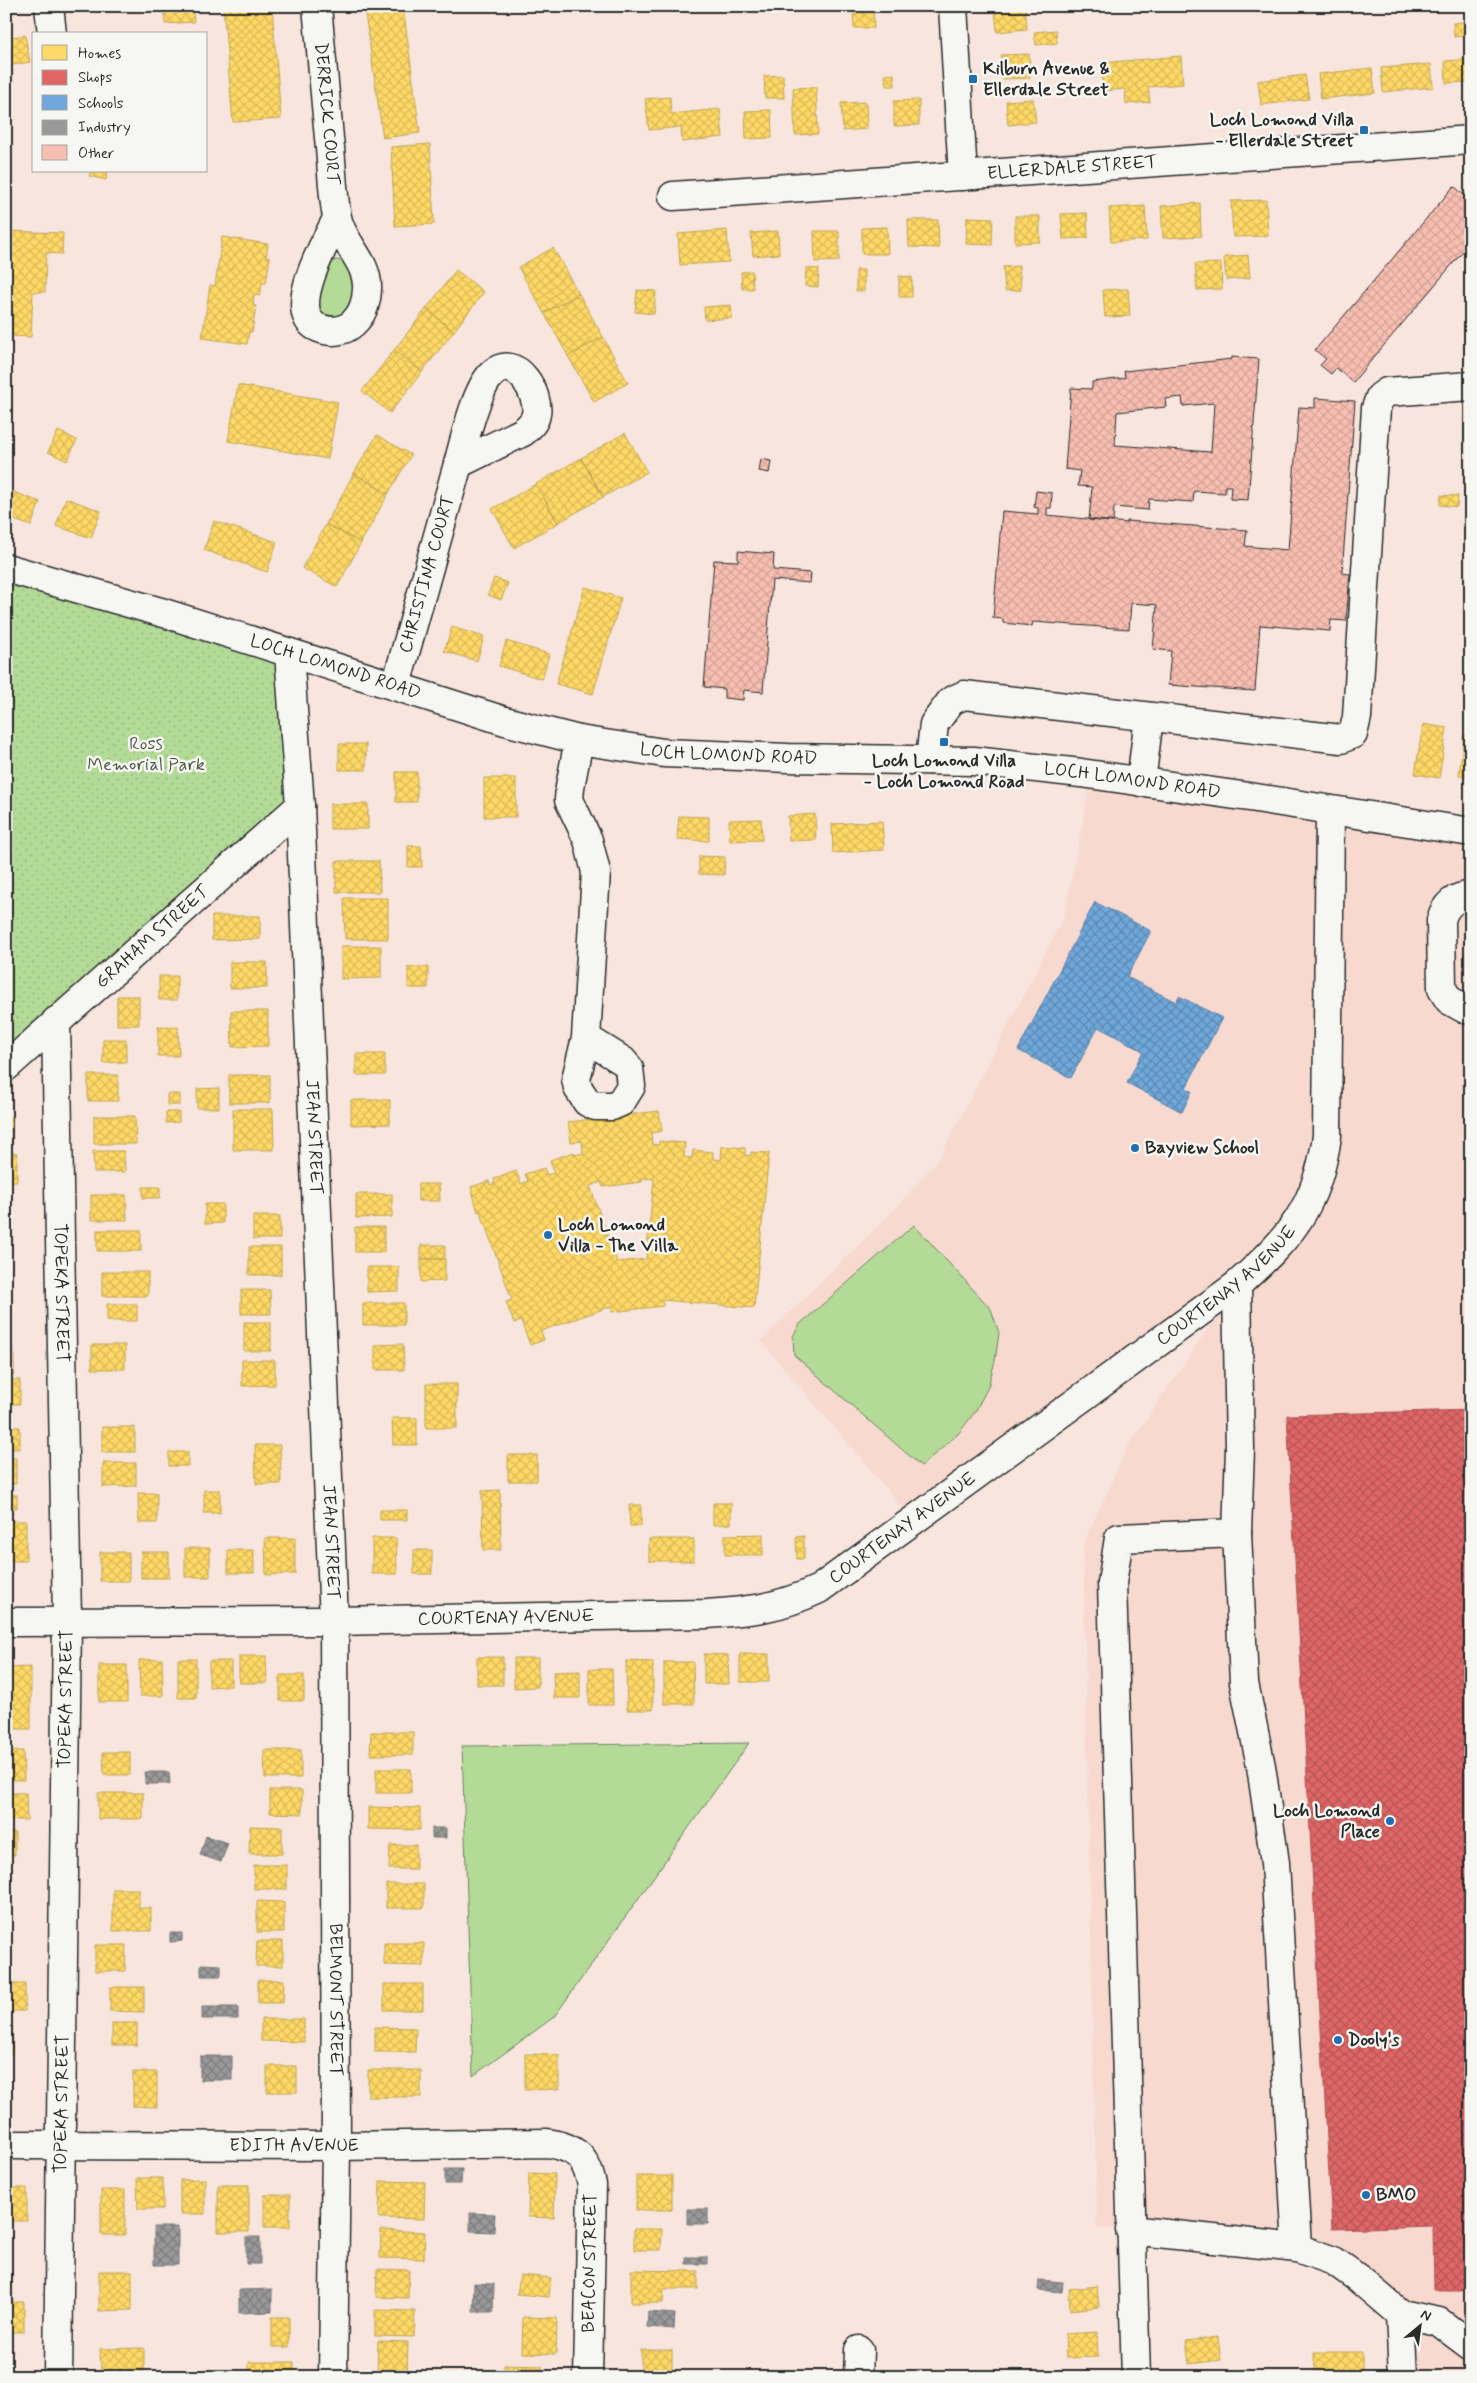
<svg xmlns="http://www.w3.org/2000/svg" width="1477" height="2383" font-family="Mynerve,sans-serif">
  <defs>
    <pattern id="park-dots" width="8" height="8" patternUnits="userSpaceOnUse" patternTransform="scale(1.25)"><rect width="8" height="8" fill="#b3db97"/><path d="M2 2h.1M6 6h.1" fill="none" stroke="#9abc82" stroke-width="1.8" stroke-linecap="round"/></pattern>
    <pattern id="homes-cross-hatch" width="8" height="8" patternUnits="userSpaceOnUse" patternTransform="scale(1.25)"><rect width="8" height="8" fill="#ffd966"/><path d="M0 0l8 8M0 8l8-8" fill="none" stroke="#dbba59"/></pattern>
    <pattern id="shops-cross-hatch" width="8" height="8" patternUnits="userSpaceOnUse" patternTransform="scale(1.25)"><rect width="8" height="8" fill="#e06666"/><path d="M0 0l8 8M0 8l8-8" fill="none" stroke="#b65454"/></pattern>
    <pattern id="schools-cross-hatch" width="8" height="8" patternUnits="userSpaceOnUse" patternTransform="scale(1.25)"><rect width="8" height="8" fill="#6fa8dc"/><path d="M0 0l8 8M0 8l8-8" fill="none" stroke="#5b89b3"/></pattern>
    <pattern id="industry-cross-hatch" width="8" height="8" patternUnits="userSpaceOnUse" patternTransform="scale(1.25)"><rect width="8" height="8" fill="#999"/><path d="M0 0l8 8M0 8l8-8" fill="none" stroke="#7d7d7d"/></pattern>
    <pattern id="building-cross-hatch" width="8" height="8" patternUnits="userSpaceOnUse" patternTransform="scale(1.25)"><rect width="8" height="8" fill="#f8beb1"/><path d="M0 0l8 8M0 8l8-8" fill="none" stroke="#d5a398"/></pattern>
  </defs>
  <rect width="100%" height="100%" fill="#f7e5de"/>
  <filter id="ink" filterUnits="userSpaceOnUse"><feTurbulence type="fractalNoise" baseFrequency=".02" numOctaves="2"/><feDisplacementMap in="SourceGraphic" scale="10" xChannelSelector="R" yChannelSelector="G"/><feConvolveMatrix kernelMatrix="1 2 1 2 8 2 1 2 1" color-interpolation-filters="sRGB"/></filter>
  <g filter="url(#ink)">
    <path fill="#f7d9d0" d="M1092,775l379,57v1545h-68l-3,-63 -66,-53 -204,-31 -33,-2 -14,-683 44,-97 109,-161 -322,234 -153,-180 137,-135 41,-47 125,-242z"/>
    <path fill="#b3db97" stroke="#6f8361" d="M335,260c23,-1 24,44 10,55 -3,3 -8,4 -11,6l-12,-6c-6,-16 -1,-44 13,-55z
      M914,1225l77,84 8,24 -4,28 -7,26 -13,25 -17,22 -37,32 -127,-111 -1,-19 7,-12z
      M749,1743l-195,274 -81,59 -11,-330z"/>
    <path fill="url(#park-dots)" stroke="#6f8361" d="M6,568l283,85 11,153 -294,261z"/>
    <path fill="url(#homes-cross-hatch)" stroke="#bfa554" fill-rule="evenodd" d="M163,6h29l2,16 -29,2z
      M223,6h49l9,113 -48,3z
      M364,6h39l17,127 -37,5z
      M853,6h20l1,22h-20z
      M1025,6l2,23 -30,3 -2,-23z
      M1471,21v14l-17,2 -1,-14z
      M1056,30l1,13 -21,2 -2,-13z
      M25,35l5,27 -24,4v-28z
      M1029,54l1,24 -28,1 -1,-24z
      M1181,56l2,28 -35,3 2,15 -24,2 -1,-15 -22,2 -2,-28z
      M1471,59v23l-25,1 -1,-22z
      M1431,64l2,23 -50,5 -2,-24z
      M1372,68l3,25 -54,6 -3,-25z
      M894,74l1,12h-9l-1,-11z
      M783,75l1,23h-19l-1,-22z
      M1305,75l4,24 -48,6 -3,-24z
      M816,87l2,47 -23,1 -2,-47z
      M670,97l1,17 49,-5 3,28 -41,5 -1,-15 -32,3 -4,-31z
      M1033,99l3,23 -28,3 -2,-24z
      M919,100v25l-25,1v-25z
      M866,102l1,27 -24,2 -2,-28z
      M771,110l1,28 -26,1 -1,-28z
      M430,144l4,80 -39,2 -4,-79z
      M91,171h17l-2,9 -17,-4z
      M1266,200l2,36 -35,1 -2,-36z
      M1200,203l1,33 -38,2 -2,-32z
      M1145,206l2,34 -36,2 -2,-34z
      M1087,213l1,25 -25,1 -2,-25z
      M1015,216h25v26l-25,1z
      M967,217l26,1 -1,27 -26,-1z
      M908,220h30l1,28 -30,-1z
      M887,227l1,27h-26v-26z
      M727,230l2,32 -49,3 -2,-31z
      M6,231l57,2 -1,21 -16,-1 -1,39h-12l-2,45 -19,-1 1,-25h-7z
      M778,231l1,23 -26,2 -2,-23z
      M814,231h25v30l-24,1z
      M222,237l46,7 -2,13h4l-4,26h-4l-2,13 -6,-1 -1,10 3,1 -4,26h-3l-2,12 -45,-6 8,-53 5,1z
      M553,248l26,46 -35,19 -26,-46z
      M1248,255l2,23 -24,2 -2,-23z
      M1221,263l1,26 -25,1 -2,-26z
      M1019,266l2,24 -16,1 -2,-24z
      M806,268l13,1 -1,18 -13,-1z
      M456,270l28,22 -30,39 -28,-22z
      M856,270h8v21h-8z
      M752,271l1,18h-11l-1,-17z
      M899,276l13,1v20h-13z
      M1128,289l2,27 -25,1 -2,-27z
      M637,290l19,1 -2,23 -19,-2z
      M579,294l24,43 -35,19 -24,-43z
      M731,305l1,13 -27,2 -1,-13z
      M426,309l28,22 -32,41 -28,-22z
      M603,337l25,46 -34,19 -26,-46z
      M394,350l28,22 -32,41 -28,-22z
      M238,385l100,17 -10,57 -100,-18z
      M58,431l19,9 -10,21 -19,-9z
      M625,433l22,39 -44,25 -22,-39z
      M377,435l34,20 -23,39 -34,-21z
      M581,458l22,39 -45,26 -22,-39z
      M354,473l34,21 -27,49 -35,-19z
      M536,484l22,39 -44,25 -22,-39z
      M6,489l34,13 -9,24 -25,-9z
      M1441,495l17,1 -1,11 -17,-2z
      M66,498l35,13 -10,27 -35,-12z
      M1468,507h3v31h-2z
      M214,521l63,21 -10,30 -63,-22z
      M326,524l35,19 -24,44 -35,-19z
      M494,578l14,5 -7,17 -13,-5z
      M585,587l36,11 -28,96 -37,-10z
      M452,627l32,10 -7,24 -33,-10z
      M506,641l43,13 -7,25 -43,-13z
      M1423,724l24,4 -8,50 -24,-4z
      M1464,735h7v41l-12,-1z
      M339,744h27v26h-27z
      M396,772h21v30h-21z
      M484,778h32v39h-32z
      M330,804h38v25h-38z
      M815,814l1,26 -27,1 -1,-25z
      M679,816l30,1v24l-32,-2z
      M761,819l1,21 -32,1 -1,-21z
      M882,821l2,29 -51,3 -1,-29z
      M408,846h13l1,21h-14z
      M699,856l26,1 -1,18 -25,-1z
      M336,861h43l1,31h-44z
      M344,898h44v41h-43z
      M212,916h48v23l-48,1z
      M341,946h40v32l-40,1z
      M230,962h37v26h-37z
      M408,967h20v21h-20z
      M159,976h18v24h-18z
      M117,996h22v29h-22z
      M231,1011h37v35l-36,1z
      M158,1027h20l1,29h-21z
      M103,1039h23v23l-23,1z
      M356,1054h29v21h-29z
      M88,1075h30v26h-30z
      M229,1075h41v28h-41z
      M219,1088v20h-22v-19z
      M167,1094h13v11h-13z
      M351,1100h39v24l-39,1z
      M233,1109h40l1,41h-41z
      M659,1111l3,20 -11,2 1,11 7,1v-4l26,2 -1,14 8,1 1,-8 20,2v7l8,1 1,-14 23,2v7l6,1v-4l18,1 -15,155 -92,-8 1,6 -51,6v-6l-71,25 3,9 -14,5 -9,-24 -7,2 -8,-21 6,-2 -32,-89 -2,1 -7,-25 18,-6 1,4 5,-2 -1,-4 22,-8 5,13 7,-3 -3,-7 19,-6 3,7 7,-2 -4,-13 24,-8 1,3 8,-2 -1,-12 -11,1 -3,-20zM642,1178l12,1 -8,80 -29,3 -27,-76 11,-4 2,5 39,-5z
      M166,1112h13v10l-13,1z
      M94,1116h41l1,28h-42z
      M6,1117h5v26h-5z
      M93,1151h31l1,21h-31z
      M6,1153h11v28h-11z
      M418,1184h21l1,17h-22z
      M143,1187h17v11h-17z
      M356,1194h36v23l-36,1z
      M6,1195h3v27h-3z
      M91,1195h35l1,25h-36z
      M205,1204h18v19l-18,1z
      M253,1216h27v23h-27z
      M355,1227h29v25h-29z
      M97,1230h44v21h-44z
      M421,1245h24v14h-24z
      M249,1247h32v28h-32z
      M421,1259h24v22l-24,1z
      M367,1267h32v24l-32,1z
      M102,1272h46v24h-46z
      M241,1290h29l1,24h-30z
      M363,1303h41v22h-41z
      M107,1304h30v17h-30z
      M6,1306h5v23h-5z
      M244,1322h27v29h-27z
      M403,1344l1,26h-29v-25z
      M92,1345h33v24h-33z
      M6,1348h8v27h-8z
      M242,1360h33v25l-33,1z
      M6,1380h14v24h-14z
      M426,1384h31v44h-31z
      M392,1418h25v27h-24z
      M6,1427h14v22h-14z
      M102,1427h33v25h-33z
      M255,1445h25l1,39h-25z
      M169,1452h19v14h-19z
      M508,1455h29v26h-29z
      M16,1458v26h-10v-25z
      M103,1463h33v23l-33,1z
      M204,1490h16v23h-16z
      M500,1490l1,60h-18l-1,-59z
      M138,1493h19v30h-18z
      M6,1495h11v13h-11z
      M713,1503h18v21l-18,1z
      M629,1505h12v21h-11z
      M380,1510h27v10h-27z
      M6,1521h20v40h-20z
      M763,1534v21h-38v-20z
      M804,1536v23h-7l-1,-22z
      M265,1538h30v36l-29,1z
      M372,1538h24l1,36h-25z
      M649,1539h45v22h-45z
      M185,1548h25v29h-25z
      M228,1550h26v23h-26z
      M414,1550h18v24h-18z
      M100,1552h29v29h-29z
      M141,1552h28v26h-28z
      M704,1654l24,1 1,29h-25z
      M740,1654h29v28h-29z
      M239,1656h27l1,27h-28z
      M477,1657h26v28h-26z
      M514,1658h24v29l-24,1z
      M162,1659l1,37h-23l-1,-36z
      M178,1659h18v39h-18z
      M209,1661h22v25l-22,1z
      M626,1661l27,1v48h-26z
      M664,1662h29l1,42h-30z
      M99,1665h28v37h-28z
      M31,1667v62h-25v-61z
      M589,1669h23l1,36h-24z
      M580,1671v27h-26l-1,-26z
      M280,1675h24v26h-24z
      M371,1732h42v23h-43z
      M264,1750h37v28h-36z
      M6,1751h17l1,29h-18z
      M103,1752h27v23h-26z
      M376,1769h35v24h-35z
      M270,1790h32v24l-32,-1z
      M6,1793h20l1,27h-21z
      M98,1793h45v26h-45z
      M368,1807l52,1v22l-52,-1z
      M250,1826l32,1v27h-33z
      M6,1832h9v23h-9z
      M390,1845h26v24h-27z
      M254,1865h33v24h-33z
      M6,1871h5l1,24h-6z
      M386,1884h38v24h-38z
      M113,1889h26v19h12v23h-38z
      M257,1901l27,1v30h-27z
      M257,1941h26v25h-27z
      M384,1943h40v23l-40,-1z
      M95,1945h31l-1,26h-30z
      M258,1980h26l-1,23h-25z
      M6,1984h19v27h-19z
      M384,1984h39v26h-39z
      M110,1987h34v25l-34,-1z
      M261,2019h43v23l-43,-1z
      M112,2023h25v22h-25z
      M6,2026h6v28h-6z
      M375,2027l41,1 -1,24h-40z
      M525,2054l34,1v34l-34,1z
      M267,2066h30v26h-30z
      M368,2070h53v27h-53z
      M133,2072h24v35l-24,-1z
      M529,2173l26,1 -1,44 -26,-1z
      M636,2176h36v34h-36z
      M137,2178h26v31h-25z
      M205,2179v35h-25v-34z
      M380,2181l45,1 -1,37 -45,-1z
      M218,2185h31v47h-31z
      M6,2188h21v33h-21z
      M101,2190h24v45h-24z
      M264,2195h26v32h-26z
      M634,2229h28l-1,21h-27z
      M381,2230l44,2 -1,27 -44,-1z
      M377,2269l32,1 -1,28 -32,-1z
      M631,2270l67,1v18h-34l-1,14h-32z
      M99,2271h33v39l-33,1z
      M520,2275l31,3 -2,19 -32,-3z
      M1097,2286l2,21 -29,3 -1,-21z
      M6,2302h18v30h-18z
      M375,2310l40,1 -1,26 -39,-1z
      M272,2317h17v30h-17z
      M523,2317l34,1 -1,36 -34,-1z
      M1097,2332l1,25 -32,1 -1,-24z
      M1218,2337l3,23 -32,4 -3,-23z
      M378,2341l30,1 -1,35h-30z
      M144,2348v27h-43l-1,-26z
      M641,2350h31v27h-31z
      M1315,2352h47v25h-47z
      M249,2362h45v15h-45z
      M504,2365l38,1v11h-38z"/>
    <path fill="url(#shops-cross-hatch)" stroke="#aa5454" d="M1471,1410v880h-37l-1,-64 -101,3 -45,-814z"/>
    <path fill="url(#schools-cross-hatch)" stroke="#5b82a7" d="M1095,902l56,29 -24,46 49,25 3,-6 43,22 -36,70 6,3 -10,21 -55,-29 16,-32 -45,-24 -27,51 -53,-28z"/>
    <path fill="url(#industry-cross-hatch)" stroke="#787878" d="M145,1772h24l1,12h-25z
      M432,1828h14v10h-14z
      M206,1836l22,7 -7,19 -21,-7z
      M170,1933h12v8l-12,1z
      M201,1964l20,1v11h-20z
      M202,2007h36v12h-36z
      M200,2056h32v24h-32z
      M445,2169h17l-1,15h-16z
      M687,2209h21v15h-21z
      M470,2213l25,1 -1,18 -24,-1z
      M154,2227h24v38h-24z
      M246,2237h14v27h-14z
      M686,2257h21v7h-21z
      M1039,2280l24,2 -1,10 -24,-2z
      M474,2283l20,1 -1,28h-20z
      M272,2289v23l-33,1v-23z
      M648,2312l27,2 -1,15 -27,-2z"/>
    <path fill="url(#building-cross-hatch)" stroke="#2b2b2b" fill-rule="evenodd" d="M1454,186l10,9 7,-6v53l-118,140 -17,-14 -5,6 -11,-9 6,-6 -11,-9z
      M1232,357l27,2 -11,141 -18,-1 1,-13h-6v7l-31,-2 -1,11 -44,-3 -1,11 -34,-3 -1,15 -24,-2 3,-33 -14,-1 2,-15 -15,-2 6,-81 21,1v-7l33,-4 -1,-7 108,-12zM1182,397l1,9 31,-3 -3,49 -96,-7 2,-33 49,-5 -1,-8z
      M1315,398l40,3 -13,172 8,1 -4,47 -15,-1 -1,11 -70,-6 -5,66 -87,-6 3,-34 -18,-2 4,-44 -26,-2 -2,26 -96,-7 -1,4 -29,-3v-4l-10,-1 9,-107 36,3v-6l-4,-1 2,-16 16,2 -1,15h-4v7l80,8v-2l120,9 -2,16 43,4 11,-143 16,1z
      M761,459l10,2 -2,12 -10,-2z
      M738,551l36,3 -1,16 38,3 -1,10 -38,-3 -9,112 -19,-2 -1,10 -19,-2v-9l-20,-2 10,-127 24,1z"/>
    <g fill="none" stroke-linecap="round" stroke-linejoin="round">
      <defs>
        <g id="minor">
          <path d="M49,6l3,28"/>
          <path id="s1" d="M317,6c4,44 8,88 12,132 3,26 3,53 8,79 4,25 32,45 30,72 -1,28 -20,50 -48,39 -36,-14 8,-89 18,-109"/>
          <path d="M953,6l10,170"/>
          <path id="s2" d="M673,196l798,-56"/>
          <path id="s3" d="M289,653l11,153 34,815 2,525 -3,231"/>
          <path id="s4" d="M396,685l62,-221 65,-32c6,-5 12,-10 13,-18 4,-18 -19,-63 -44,-40 -16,15 -28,68 -34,90"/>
          <path d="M579,740l-9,47 -1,13 19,40 8,32 -10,166 -10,41 2,9 9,14 8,4h17l9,-4 10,-16 -2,-18 -6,-7 -37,-23"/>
          <path d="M930,760l4,-36 17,-23 13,-6 377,44 12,-5 4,-17 19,-309 4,-11 7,-5 84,-6"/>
          <path d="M1141,782l8,-65"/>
          <path d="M1465,1009l-16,-9 -7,-11 -1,-69c4,-15 14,-24 30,-24"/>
          <path id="s5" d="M56,1021l11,599 -9,757"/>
          <path id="s6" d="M6,1067l294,-261"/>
          <path d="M1237,1285l3,164 -3,84 7,150 17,83 14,97 22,385"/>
          <path id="s7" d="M6,1622l328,-1 373,-7c43,-3 72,-6 112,-25l418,-304c52,-47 80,-76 90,-149l3,-326"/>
          <path id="s8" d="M6,2145l330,1 211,-3c29,4 39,14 45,42l-4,192"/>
          <path d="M1130,2230l167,18 37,13 25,18 41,35 39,8 32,24"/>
          <path d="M1400,2314l3,63"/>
          <path d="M858,2377l1,-27"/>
          <path d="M1136,2377l-24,-794 7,-45 118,-5"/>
        </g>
        <g id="major">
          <path id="s9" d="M6,568l158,45 341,108 74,19 85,13 124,5 186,3 107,12 175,25 215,34"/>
        </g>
      </defs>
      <use href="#minor" stroke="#2b2b2b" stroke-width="31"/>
      <use href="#major" stroke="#2b2b2b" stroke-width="31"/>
      <use href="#minor" stroke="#f6f6f2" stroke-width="28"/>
      <use href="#major" stroke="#f6f6f2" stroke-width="28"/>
    </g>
  </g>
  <g fill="#1f6fb2" stroke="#f6f6f2" stroke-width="2">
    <rect x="968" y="74" width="10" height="10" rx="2.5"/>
    <rect x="1359" y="125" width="10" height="10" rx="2.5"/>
    <rect x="939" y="737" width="10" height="10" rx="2.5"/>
    <circle cx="1135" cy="1148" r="5"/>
    <circle cx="548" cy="1235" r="5"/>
    <circle cx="1390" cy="1821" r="5"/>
    <circle cx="1338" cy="2040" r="5"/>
    <circle cx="1366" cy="2195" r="5"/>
  </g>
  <g text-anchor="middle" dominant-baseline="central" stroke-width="5" stroke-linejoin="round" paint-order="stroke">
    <g font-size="18" font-weight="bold" fill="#2b2b2b" stroke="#f6f6f2" text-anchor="start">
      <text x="983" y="69">Kilburn Avenue &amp;<tspan x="983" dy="21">Ellerdale Street</tspan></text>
      <text x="1354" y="120" text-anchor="end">Loch Lomond Villa<tspan x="1354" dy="21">- Ellerdale Street</tspan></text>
      <text x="944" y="761" text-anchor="middle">Loch Lomond Villa<tspan x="944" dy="21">- Loch Lomond Road</tspan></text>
      <text x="1145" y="1148">Bayview School</text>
      <text x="558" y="1225">Loch Lomond<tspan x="558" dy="21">Villa - The Villa</tspan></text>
      <text x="1380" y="1811" text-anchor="end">Loch Lomond<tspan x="1380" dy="21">Place</tspan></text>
      <text x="1348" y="2040">Dooly's</text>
      <text x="1376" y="2195">BMO</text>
    </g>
    <g font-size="18" fill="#2b2b2b" stroke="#f6f6f2">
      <text stroke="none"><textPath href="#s1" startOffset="108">DERRICK COURT</textPath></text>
      <text stroke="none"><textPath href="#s2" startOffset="400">ELLERDALE STREET</textPath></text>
      <text stroke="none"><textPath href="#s4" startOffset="115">CHRISTINA COURT</textPath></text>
      <text stroke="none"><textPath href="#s9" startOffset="344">LOCH LOMOND ROAD</textPath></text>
      <text stroke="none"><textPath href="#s9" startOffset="749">LOCH LOMOND ROAD</textPath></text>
      <text stroke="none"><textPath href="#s9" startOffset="1154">LOCH LOMOND ROAD</textPath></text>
      <text stroke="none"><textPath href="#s6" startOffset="196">GRAHAM STREET</textPath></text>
      <text stroke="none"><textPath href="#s3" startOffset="485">JEAN STREET</textPath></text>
      <text stroke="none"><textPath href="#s7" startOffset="1325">COURTENAY AVENUE</textPath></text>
      <text stroke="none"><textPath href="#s5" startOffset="272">TOPEKA STREET</textPath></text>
      <text stroke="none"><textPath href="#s7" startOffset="920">COURTENAY AVENUE</textPath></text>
      <text stroke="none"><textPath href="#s3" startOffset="890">JEAN STREET</textPath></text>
      <text stroke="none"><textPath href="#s7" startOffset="500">COURTENAY AVENUE</textPath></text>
      <text transform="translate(66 1699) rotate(-89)">TOPEKA STREET</text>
      <text stroke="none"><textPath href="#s3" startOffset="1348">BELMONT STREET</textPath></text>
      <text transform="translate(62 2104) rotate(-89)">TOPEKA STREET</text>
      <text stroke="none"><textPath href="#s8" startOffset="288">EDITH AVENUE</textPath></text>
      <text transform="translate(590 2263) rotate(-89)">BEACON STREET</text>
    </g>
    <g font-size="18" fill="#4d5746" stroke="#f6f6f2">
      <text x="146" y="744">Ross<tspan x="146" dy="21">Memorial Park</tspan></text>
    </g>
  </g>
  <rect width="1477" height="2383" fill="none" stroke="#f6f6f2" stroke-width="25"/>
  <rect x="12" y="12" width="1452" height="2358" fill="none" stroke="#2b2b2b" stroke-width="2" filter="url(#ink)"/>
  <rect x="32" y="32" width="175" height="140" fill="#f6f6f2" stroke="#a5a5a2"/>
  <rect x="42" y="45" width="25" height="15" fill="#ffd966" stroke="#a5a5a2"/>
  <text x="78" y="58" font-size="15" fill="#2b2b2b">Homes</text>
  <rect x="42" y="70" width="25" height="15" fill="#e06666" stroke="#a5a5a2"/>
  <text x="78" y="82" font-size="15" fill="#2b2b2b">Shops</text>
  <rect x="42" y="95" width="25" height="15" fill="#6fa8dc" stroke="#a5a5a2"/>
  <text x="78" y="108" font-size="15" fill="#2b2b2b">Schools</text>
  <rect x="42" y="120" width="25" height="15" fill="#999999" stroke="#a5a5a2"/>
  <text x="78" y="132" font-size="15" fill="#2b2b2b">Industry</text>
  <rect x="42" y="145" width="25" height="15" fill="#f8beb1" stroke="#a5a5a2"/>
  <text x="78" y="158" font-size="15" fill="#2b2b2b">Other</text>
  <g transform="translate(1420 2326) rotate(29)" stroke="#f6f6f2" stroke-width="4" paint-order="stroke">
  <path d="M0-4L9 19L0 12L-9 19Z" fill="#2b2b2b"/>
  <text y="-8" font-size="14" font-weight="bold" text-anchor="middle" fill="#2b2b2b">N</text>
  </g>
</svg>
